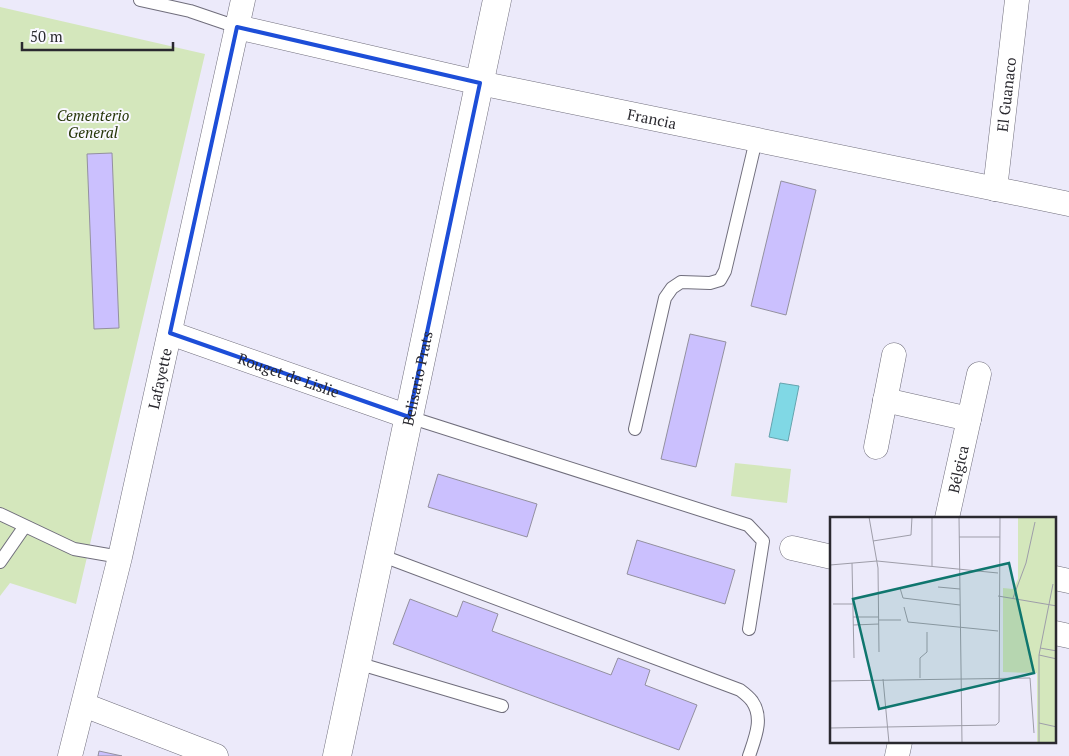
<svg xmlns="http://www.w3.org/2000/svg" width="1069" height="756" font-family="'PT Serif',serif">
  <rect width="100%" height="100%" fill="#eceafa"/>
  <path fill="#d4e7bc" d="M0,7l205,47 -129,550 -66,-21 -10,13z
    M735,463l56,6 -4,34 -56,-7z"/>
  <path fill="#80d8e5" stroke="#66a4ae" d="M780,383l19,3 -11,55 -19,-4z"/>
  <path fill="#cbc0fe" stroke="#93909f" d="M112,153l7,175 -25,1 -7,-175z
    M781,181l35,9 -30,125 -35,-9z
    M690,334l36,8 -30,125 -35,-8z
    M438,474l99,30 -10,33 -99,-30z
    M637,540l98,30 -10,34 -98,-30z
    M410,599l47,18 6,-16 35,13 -6,17 119,44 7,-17 32,12 -5,15 52,20 -18,45 -286,-106z
    M99,751l23,5h-24z"/>
  <g fill="none" stroke-linecap="round" stroke-linejoin="round">
    <defs>
      <path id="lane" d="M140,0l50,11 47,16
        M409,417l339,108 15,16 -14,88
        M635,429l30,-131 7,-10 9,-6 29,1 10,-3 5,-9 31,-131
        M0,514l74,35 46,8
        M380,555l360,135c4,3 9,7 12,11 12,17 3,37 -3,55
        M0,562l25,-36
        M357,663l145,43"/>
      <g id="street">
        <path id="s1" d="M237,27l243,56 589,121"/>
        <path id="s2" d="M995,189l22,-189"/>
        <path id="s3" d="M170,333l239,84"/>
        <path d="M885,400l84,19"/>
        <path d="M876,447l18,-92"/>
        <path id="s4" d="M947,518l32,-144"/>
        <path d="M792,548l40,9"/>
        <path d="M1055,578l14,3"/>
        <path d="M1055,633l14,3"/>
        <path d="M84,705l132,51"/>
        <path id="s5" d="M70,756l50,-199 123,-557"/>
        <path d="M897,756l3,-14"/>
      </g>
      <g id="secondary">
        <path id="s6" d="M337,756l160,-756"/>
      </g>
    </defs>
    <use href="#lane" stroke="#706e7c" stroke-width="14"/>
    <use href="#street" stroke="#706e7c" stroke-width="25"/>
    <use href="#secondary" stroke="#706e7c" stroke-width="29"/>
    <use href="#lane" stroke="#fff" stroke-width="12"/>
    <use href="#street" stroke="#fff" stroke-width="24"/>
    <use href="#secondary" stroke="#fff" stroke-width="28"/>
  </g>
  <path fill="none" stroke="#1d4ed8" stroke-width="4" stroke-linejoin="round" d="M237,27l243,56 -71,334 -239,-84z"/>
  <g text-anchor="middle" dominant-baseline="central" stroke-width="4" stroke-linejoin="round" paint-order="stroke">
    <g font-size="15" fill="#2a292f" stroke="#f9f8ff">
      <text stroke="none"><textPath href="#s2" startOffset="95">El Guanaco</textPath></text>
      <text stroke="none"><textPath href="#s1" startOffset="425">Francia</textPath></text>
      <text stroke="none"><textPath href="#s3" startOffset="126">Rouget de Lislie</textPath></text>
      <text stroke="none"><textPath href="#s6" startOffset="386">Belisario Prats</textPath></text>
      <text stroke="none"><textPath href="#s5" startOffset="388">Lafayette</textPath></text>
      <text stroke="none"><textPath href="#s4" startOffset="50">Bélgica</textPath></text>
    </g>
    <g font-size="15" font-style="italic" fill="#253507" stroke="#f9f8ff">
      <text x="93" y="115">Cementerio<tspan x="93" dy="17">General</tspan></text>
    </g>
  </g>
  <g transform="translate(830 517)">
    <rect width="226" height="226" fill="#eceafa"/>
    <path d="M188,0h38v226h-19v-70l-34,-1v-84l10,1 5,-10z" fill="#d4e7bc"/>
    <path fill="none" stroke="#9e9da9" stroke-width="1" d="M39,0l9,51 1,84M102,0v49M129,0l3,226M129,20h41M43,24l38,-6 1,-18M22,46l2,95M0,48l47,-4 121,12M108,70l22,2M70,71l3,10 57,7M168,79l59,10M183,81l13,-35 9,-41M3,87h20M74,90l4,15 90,9M23,100h26M49,103h22M23,108l26,-1M210,131l17,3M209,138l18,4M90,161v-20l7,-6v-20M53,162l6,64M0,164l200,-3 4,55M209,206l18,4M0,211l166,-3 3,-3 1,-205M209,226v-88l14,-71"/>
    <path fill="#0f766e" fill-opacity="0.15" stroke="#0f766e" stroke-width="2.5" d="M179,46l25,110 -155,36 -26,-110z"/>
    <rect width="226" height="226" fill="none" stroke="#2a292f" stroke-width="2.5"/>
  </g>
  <path d="M22 42v8h151v-8" fill="none" stroke="#2a292f" stroke-width="2.5"/>
  <text x="30" y="42" font-size="15" fill="#2a292f" stroke="#f9f8ff" stroke-width="4" paint-order="stroke">50 m</text>
</svg>
